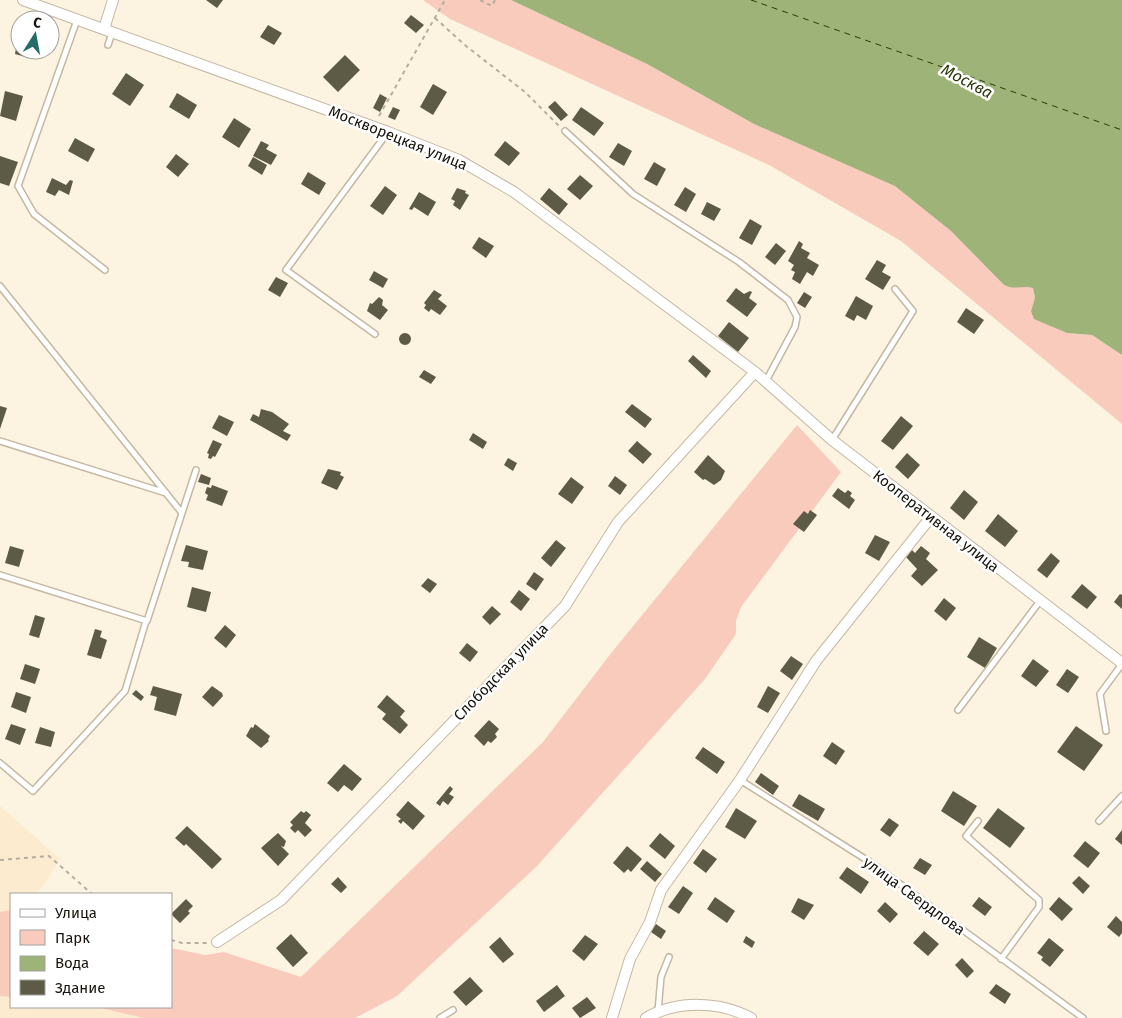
<svg xmlns="http://www.w3.org/2000/svg" width="1122" height="1018" font-family="'Fira Sans',sans-serif">
  <rect width="100%" height="100%" fill="#fdf3e1"/>
  <path fill="#fcebce" d="M0,806l60,53 -15,24 -10,11h-24v16l-2,2h-9z
    M0,996l11,1v10h85l48,11h-144z"/>
  <path fill="#f8cbbd" d="M423,0h88l136,64 107,60 142,62 55,45 52,53c11,5 18,1 30,4l2,10 -4,13 36,22 25,2 30,20v69l-221,-183 -132,-76 -319,-146z
    M797,425l44,47 -100,135 -5,14v13l-31,45 -169,188 -139,129 -42,22h-211l-48,-11h75v-59l34,7 19,-3 77,25 242,-235 69,-90z
    M11,910v87l-11,-1v-84z"/>
  <path fill="#9eb377" d="M511,0h611v355l-30,-20 -25,-2 -33,-14 -3,-8 4,-13 -2,-10c-12,-3 -20,3 -30,-4l-52,-53 -56,-45 -141,-62 -107,-60z"/>
  <g fill="none" stroke-linecap="round" stroke-linejoin="round">
    <path stroke="#2c3a0c" stroke-width="1" stroke-dasharray="6 5" stroke-linecap="butt" d="M751,0l371,130"/>
  </g>
  <path fill="#5d5a45" d="M206,0h17l-6,8z
    M411,15l13,10 -8,8 -12,-10z
    M268,25l14,8 -8,12 -14,-8z
    M18,36l2,14h11l-2,8 -14,-4z
    M345,55l15,15 -22,22 -15,-15z
    M126,73l18,12 -14,21 -18,-12z
    M433,84l14,8 -14,23 -13,-8z
    M5,91l18,5 -7,25 -16,-5z
    M177,93l20,12 -8,14 -20,-12z
    M380,94l7,4 -7,14 -7,-4z
    M555,101l13,14 -7,6 -13,-14z
    M393,107l7,3 -5,10 -7,-3z
    M581,107l23,16 -10,13 -22,-16z
    M234,118l17,11 -12,19 -17,-11z
    M75,138l20,11 -7,13 -20,-11z
    M261,141l8,4 -3,4 11,6 -6,10 -18,-9z
    M505,141l15,12 -11,13 -15,-11z
    M618,143l14,8 -8,15 -15,-9z
    M176,154l13,10 -11,13 -12,-10z
    M0,156l18,6 -9,24 -9,-3z
    M253,157l14,8 -5,10 -14,-9z
    M654,162l12,7 -9,17 -13,-7z
    M308,172l18,11 -7,12 -18,-11z
    M580,175l13,11 -13,14 -13,-11z
    M52,178l14,7 4,-5 3,1 -4,14 -10,-5 -4,6 -9,-4z
    M385,186l12,9 -14,20 -13,-9z
    M685,187l11,7 -10,18 -12,-7z
    M457,188l9,3 -1,2 4,2 -9,15 -7,-5 2,-4 -4,-2z
    M549,188l19,16 -9,11 -19,-16z
    M419,192l17,10 -8,14 -14,-9 -2,3 -3,-1z
    M707,202l14,7 -7,12 -13,-7z
    M750,219l12,7 -10,19 -13,-7z
    M479,237l15,9 -8,12 -14,-10z
    M799,241l4,3 -2,4 9,5 -3,5 12,7 -6,11 -6,-4 -7,12 -8,-5 3,-7 -4,-2 3,-5 -6,-4z
    M776,243l10,8 -11,14 -10,-8z
    M877,260l9,5 -4,7 9,5 -8,13 -18,-11z
    M374,271l14,8 -5,9 -14,-8z
    M276,277l12,6 -8,14 -12,-7z
    M736,288l8,6 6,-3 2,1 -3,6 8,6 -10,13 -21,-16z
    M434,290l8,5 -4,4 9,7 -7,9 -9,-6 -2,3 -5,-4 2,-3 -2,-2z
    M804,292l8,5 -7,11 -8,-5z
    M856,296l17,10 -7,14 -9,-5 -3,6 -9,-5z
    M379,297l4,3 -1,5 6,5 -8,10 -13,-9 3,-8 2,1z
    M966,308l18,12 -10,14 -17,-12z
    M729,322l20,16 -11,14 -20,-16z
    M399 339a6 6 0 1 1 12 0a6 6 0 1 1-12 0Z
    M693,355l18,16 -5,7 -18,-17z
    M424,370l12,7 -5,7 -12,-7z
    M632,404l20,15 -7,9 -20,-16z
    M0,406l7,2 -7,21z
    M261,409l11,3 17,12 -6,7 8,4 -4,6 -37,-21 3,-6 6,3z
    M219,415l15,7 -7,14 -15,-8z
    M901,416l12,10 -20,24 -12,-9z
    M473,433l14,9 -4,7 -14,-9z
    M213,440l9,4 -7,13 -2,-1 -2,3 -3,-1 1,-4 -2,-1z
    M637,441l15,13 -9,10 -15,-13z
    M907,453l13,12 -12,14 -13,-12z
    M708,455l17,16 -4,9 -7,5 -9,-6 -2,1 -9,-8z
    M508,458l9,5 -4,8 -9,-6z
    M328,469l13,3 -1,3 4,2 -7,13 -16,-7z
    M201,474l10,4 -2,7 -11,-3z
    M615,476l12,9 -7,10 -12,-9z
    M571,477l13,10 -12,17 -14,-10z
    M212,485l16,6 -6,15 -16,-6 2,-5 -3,-2 2,-6 4,1z
    M838,488l7,5 3,-3 4,3 -2,3 5,4 -6,9 -17,-13z
    M964,490l14,12 -14,18 -14,-12z
    M810,510l7,5 -13,17 -11,-8 11,-13 4,3z
    M998,514l20,17 -13,16 -20,-16z
    M875,535l15,7 -11,19 -14,-8z
    M556,540l10,8 -15,19 -10,-9z
    M186,545l22,6 -5,19 -15,-3 1,-5 -8,-1z
    M10,546l14,4 -5,17 -14,-4z
    M921,546l9,7 -4,6 12,11 -16,16 -11,-10 6,-7 -11,-12 6,-7 3,3z
    M1051,553l9,8 -13,17 -10,-8z
    M534,572l10,7 -8,12 -10,-7z
    M428,578l9,6 -7,9 -9,-7z
    M1082,584l15,13 -10,12 -16,-12z
    M192,587l19,5 -5,20 -19,-5z
    M519,590l11,9 -9,12 -11,-9z
    M1120,594l2,1v14l-8,-7z
    M944,598l12,10 -10,13 -12,-10z
    M492,606l9,8 -11,11 -8,-8z
    M35,615l10,3 -6,20 -10,-3z
    M225,625l11,10 -10,13 -12,-10z
    M95,629l7,2 -2,6 7,3 -6,19 -14,-4z
    M979,637l18,11 -12,20 -18,-11z
    M467,643l11,9 -8,10 -11,-9z
    M791,656l12,8 -11,16 -12,-9z
    M1033,659l16,12 -13,16 -15,-11z
    M25,664l15,5 -5,15 -15,-5z
    M1067,669l12,8 -11,16 -12,-8z
    M153,686l29,8 -6,22 -22,-6 3,-13 -7,-2z
    M212,686l10,7 1,3 -10,11 -11,-10z
    M768,686l12,7 -12,20 -11,-6z
    M136,690l8,7 -3,4 -9,-7z
    M16,692l15,5 -5,16 -15,-6z
    M387,695l18,16 -5,6 8,8 -8,9 -18,-15 4,-5 -9,-7z
    M489,720l10,9 -4,5 2,3 -6,6 -3,-2 -4,5 -10,-10z
    M11,724l15,5 -6,16 -15,-6z
    M255,724l15,12 -2,4 1,1 -8,7 -15,-12 5,-9 2,1z
    M1076,726l27,19 -19,26 -27,-19z
    M40,727l15,5 -4,15 -16,-4z
    M832,742l13,9 -9,14 -13,-9z
    M703,747l22,15 -8,12 -22,-16z
    M344,764l18,15 -10,12 -8,-6 -6,7 -11,-9z
    M761,773l18,13 -6,9 -18,-13z
    M450,786l3,3 -4,5 5,3 -6,8 -5,-4 -3,5 -4,-3z
    M953,791l24,15 -13,20 -23,-15z
    M799,794l26,15 -7,12 -26,-15z
    M408,801l17,15 -12,14 -10,-9 -2,3 -3,-3 3,-2 -5,-4z
    M736,808l21,13 -12,18 -20,-12z
    M998,808l27,20 -15,20 -27,-20z
    M301,811l3,2 2,-2 5,4 -6,8 7,7 -7,7 -7,-7 -3,3 -5,-5 3,-3 -3,-3z
    M889,818l10,7 -9,12 -10,-7z
    M187,826l35,33 -10,10 -26,-25 -2,2 -9,-8z
    M1122,830v15l-7,-6z
    M278,833l8,8 -2,6 -3,-1 8,8 -11,12 -17,-18z
    M660,833l15,13 -10,13 -16,-13z
    M1085,841l15,12 -12,15 -15,-12z
    M627,846l15,13 -11,13 -3,-3 -4,4 -11,-10z
    M703,849l14,10 -11,14 -13,-10z
    M920,858l12,7 -7,10 -12,-7z
    M647,861l15,13 -7,8 -15,-13z
    M847,867l22,15 -8,12 -22,-16z
    M1079,876l11,10 -7,8 -11,-11z
    M338,877l9,10 -6,6 -10,-9z
    M683,886l10,7 -14,21 -11,-7z
    M715,897l20,14 -8,12 -20,-14z
    M979,897l13,10 -7,9 -13,-10z
    M1059,897l14,12 -11,12 -13,-12z
    M798,898l16,7 -10,15 -13,-8z
    M186,899l7,7 -5,5 2,2 -10,10 -9,-9z
    M885,902l13,12 -8,9 -13,-12z
    M1116,916l6,6v11l-3,4 -12,-10z
    M656,924l10,7 -5,8 -10,-7z
    M924,931l15,13 -11,12 -15,-13z
    M291,934l17,19 -15,14 -17,-19z
    M585,935l13,9 -14,17 -12,-10z
    M746,936l9,6 -3,6 -9,-6z
    M500,937l14,17 -11,9 -14,-16z
    M1049,938l15,12 -14,17 -9,-7 2,-3 -6,-4z
    M962,958l12,13 -7,7 -12,-13z
    M470,977l13,14 -17,15 -13,-14z
    M996,984l15,10 -6,10 -16,-11z
    M557,985l8,11 -21,16 -8,-11z
    M587,997l9,11 -16,10 -8,-10z"/>
  <g fill="none" stroke-linecap="round" stroke-linejoin="round">
    <defs>
      <path id="lane" d="M77,20l-59,166 16,28 71,56
        M108,45l4,-12
        M565,131l68,63 106,68 49,38 9,17 -2,10 -29,54
        M0,286l182,227 14,-43
        M375,334l-89,-64 102,-138
        M832,440l81,-129 -18,-22
        M0,441l166,52
        M0,575l147,46 35,-108
        M958,710l82,-109
        M1106,731l-6,-37 22,-30
        M0,763l33,28 92,-100 21,-70
        M740,780l130,82 213,156
        M978,821l-12,15 73,64v7l-38,52
        M1099,821l23,-25
        M658,1011l3,-34 8,-20
        M440,1018l13,-8"/>
      <path id="street" d="M23,0l365,132 71,28 55,32 241,180 77,68 290,223
        M104,29l9,-29
        M217,942l64,-42 284,-294 53,-84 137,-150
        M612,1018l18,-59 20,-37 11,-32 79,-110 76,-119 115,-144
        M646,1018c31,-18 74,-17 105,0"/>
    </defs>
    <use href="#lane" stroke="#c5b8a3" stroke-width="8"/>
    <use href="#street" stroke="#c5b8a3" stroke-width="12"/>
    <path stroke="#b5ad9e" stroke-width="2" stroke-dasharray="4 4" stroke-linecap="butt" d="M480,0l12,6 3,-6
      M435,18l31,28 59,46 34,34
      M379,116l66,-116
      M0,860l49,-4 43,38
      M171,940l11,3h25"/>
    <use href="#lane" stroke="#fff" stroke-width="5"/>
    <use href="#street" stroke="#fff" stroke-width="10"/>
  </g>
  <g text-anchor="middle" dominant-baseline="central" stroke-width="5" stroke-linejoin="round" paint-order="stroke">
    <g font-size="15" fill="#18130c" stroke="#fff">
      <text transform="translate(398 138) rotate(22)">Москворецкая улица</text>
      <text transform="translate(936 521) rotate(38)">Кооперативная улица</text>
      <text transform="translate(501 672) rotate(-46)">Слободская улица</text>
      <text transform="translate(914 896) rotate(36)">улица Свердлова</text>
    </g>
    <g font-size="16" font-style="italic" fill="#2c3a0c" stroke="#fff">
      <text transform="translate(967 81) rotate(28)">Москва</text>
    </g>
  </g>
  <rect x="10" y="893" width="162" height="115" fill="#ffffff" stroke="#a3a19e"/>
  <rect x="20" y="909" width="25" height="8" fill="#ffffff" stroke="#a3a19e"/>
  <text x="55" y="918" font-size="15" fill="#18130c">Улица</text>
  <rect x="20" y="930" width="25" height="15" fill="#f8cbbd" stroke="#a3a19e"/>
  <text x="55" y="943" font-size="15" fill="#18130c">Парк</text>
  <rect x="20" y="956" width="25" height="15" fill="#9eb377" stroke="#a3a19e"/>
  <text x="55" y="968" font-size="15" fill="#18130c">Вода</text>
  <rect x="20" y="980" width="25" height="15" fill="#5d5a45" stroke="#a3a19e"/>
  <text x="55" y="993" font-size="15" fill="#18130c">Здание</text>
  <g transform="translate(35 35) rotate(11)"><circle r="24" fill="#ffffff" stroke="#a3a19e"/>
  <path d="M0-4L9 19L0 12L-9 19Z" fill="#236d69"/>
  <text y="-8" font-size="14" font-weight="bold" text-anchor="middle" fill="#18130c">С</text>
  </g>
</svg>
